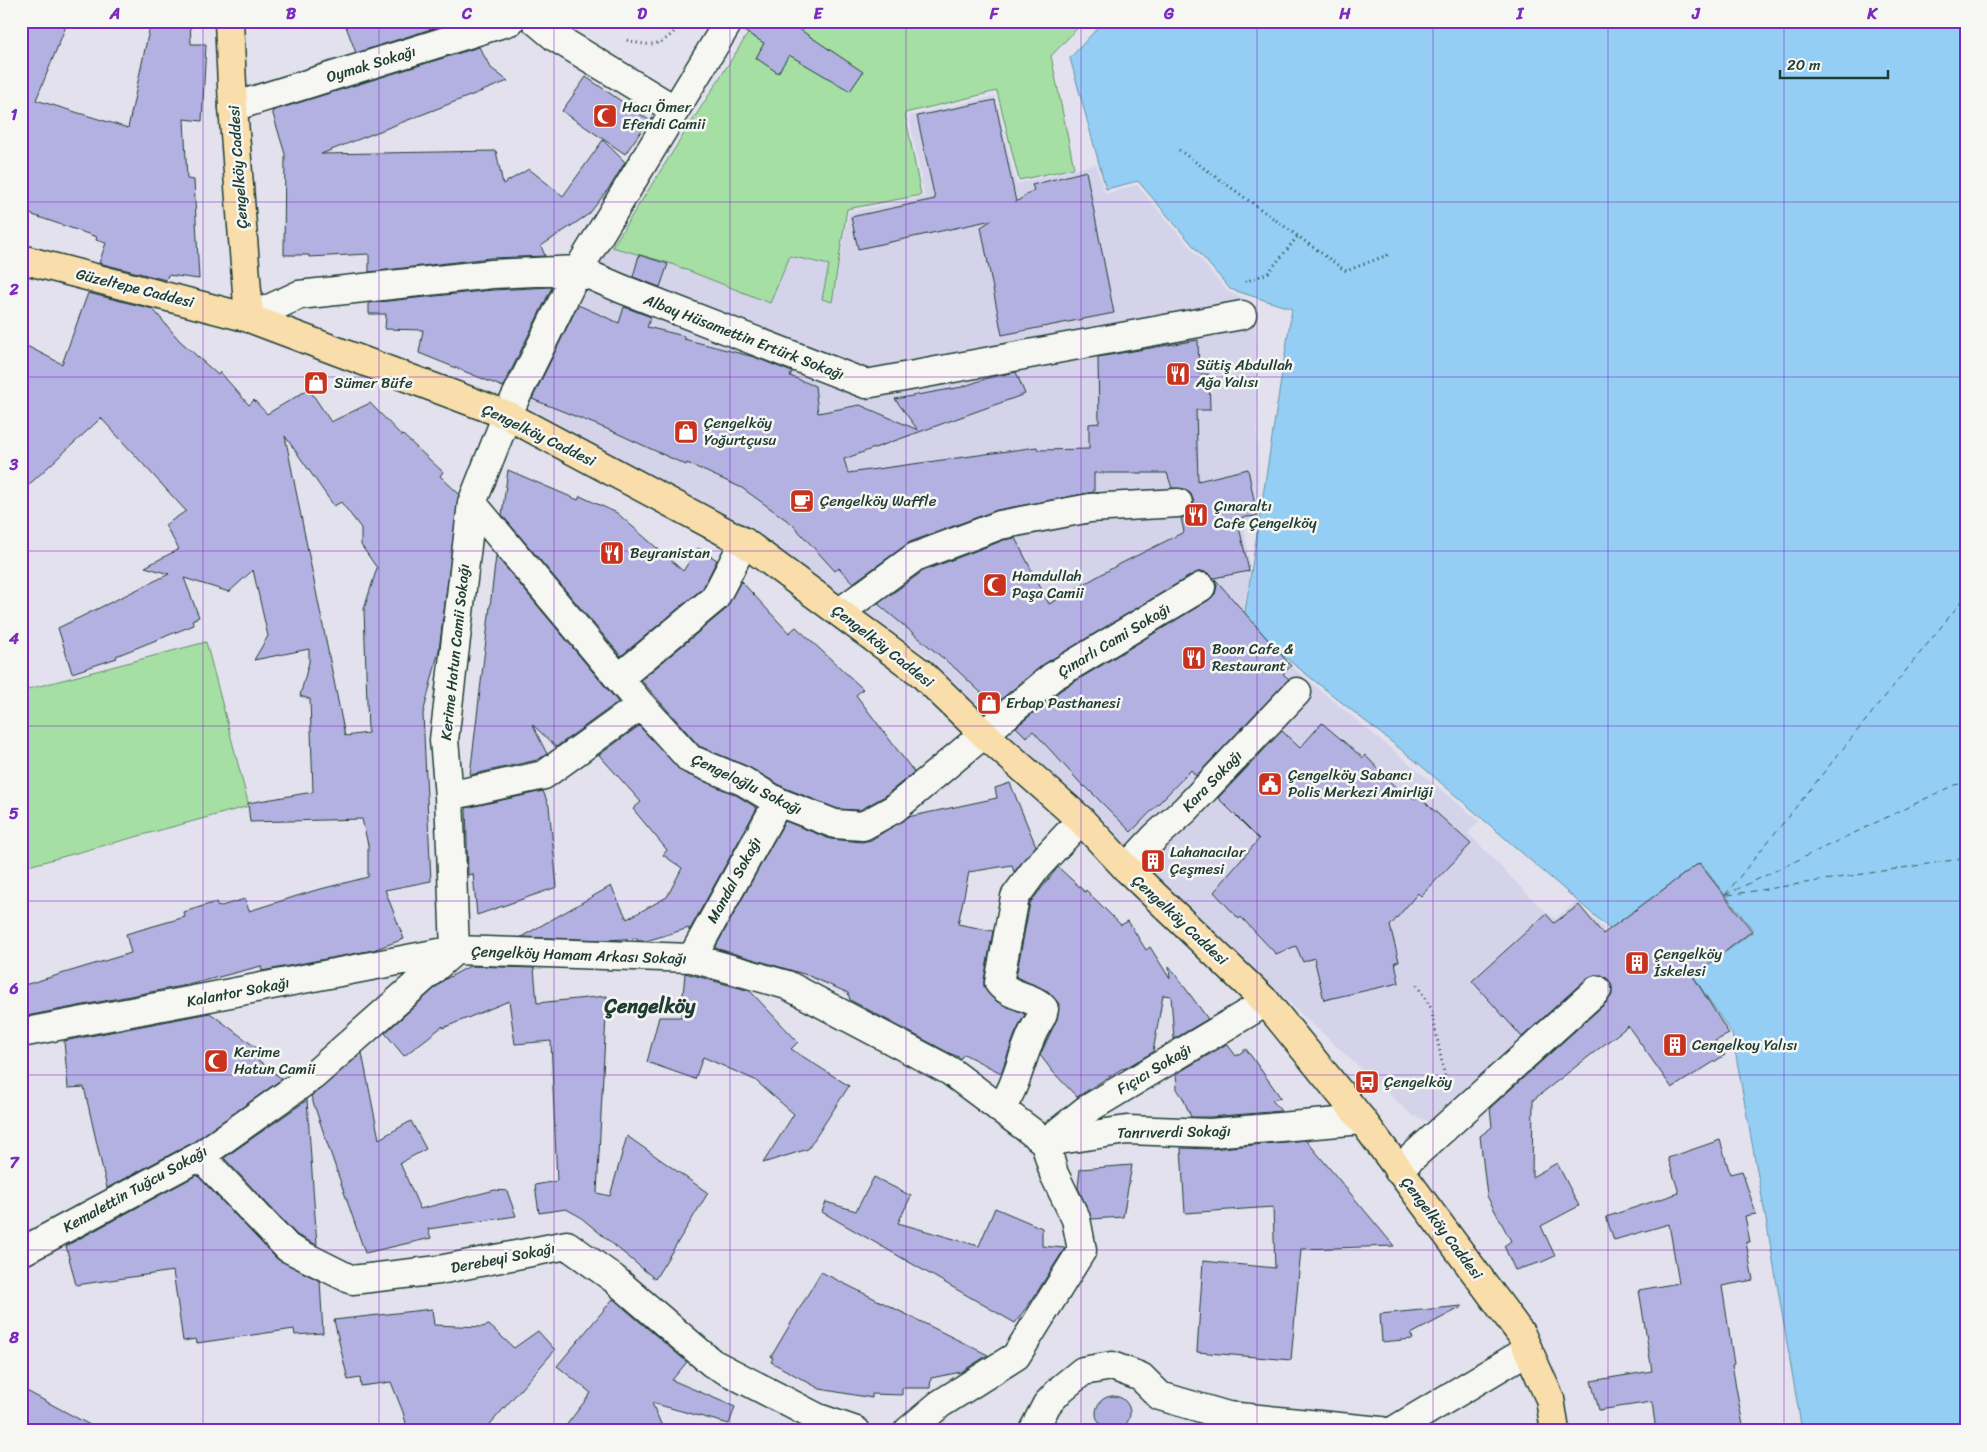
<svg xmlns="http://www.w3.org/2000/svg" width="1987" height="1452" font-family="Sriracha,sans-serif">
  <rect width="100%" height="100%" fill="#e2e1ed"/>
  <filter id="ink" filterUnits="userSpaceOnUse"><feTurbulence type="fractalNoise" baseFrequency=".02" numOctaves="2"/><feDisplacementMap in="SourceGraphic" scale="10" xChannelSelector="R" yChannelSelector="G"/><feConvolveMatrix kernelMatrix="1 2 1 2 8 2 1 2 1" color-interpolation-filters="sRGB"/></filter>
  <g filter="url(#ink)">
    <path fill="#d4d3ea" d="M995,96l21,88 80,-20 9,30 32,-9 91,107 15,6 9,15 4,18 3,186 -15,4 6,50 -9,54 238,196 -11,12 69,71 18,15 20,-16 29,26 -32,27 1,27 12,2 -141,132 -16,4 -15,-5 -139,-127 -155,-146 -193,-188 -170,-119 -231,-131 61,-137 26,-21 57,16 100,40 21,-47 39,9 -7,34 10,3 17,-90 76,-15 -16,-81z"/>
    <path fill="#a6dfa4" stroke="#628e6c" d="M756,21h328l-33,35 23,112 -55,12 -22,-89 -92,22 16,82 -74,14 -15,93 -10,-3 7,-34 -39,-9 -20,47 -101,-40 -57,-16z
      M206,642l43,164 -228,62v-177z"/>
    <path fill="#94cef4" stroke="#6594a7" d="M1104,21h862v1410h-164l-35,-206 -35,-191 -39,-58 61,-45 -54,-68 -90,66 -192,-166 -175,-139 49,-315 -62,-20 -92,-108 -32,8 -36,-131z"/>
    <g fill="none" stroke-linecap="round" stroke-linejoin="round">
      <path stroke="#365a5a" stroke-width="1" stroke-dasharray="6 5" stroke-linecap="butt" d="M1725,895l241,-299
        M1725,895l229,-110 12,-2
        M1728,895l238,-37"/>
    </g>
    <path fill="#b3b1e2" stroke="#1f3d34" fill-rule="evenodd" d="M21,21h47l-32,79 92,28 23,-107h39l1,23h15l-4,77 -18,-2 3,60 7,1 5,99 -31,-4 -2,5 -67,-17 7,-20 -10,-3 1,-3 -76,-26z
      M344,21h112l-100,32z
      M745,21h42l76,51 -13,19 -61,-36 -11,18 -22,-15 8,-15 -22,-13z
      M479,47l12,21 17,13 -187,73 175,-3 7,33 26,-15 34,27 40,-56 22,22 -13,22 -23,30 -48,32 4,10 -55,2 -121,14v-18l-60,3v-2h-25l1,-101 -13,-43z
      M586,77l63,43 -24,34 -63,-43z
      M995,100l21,102 18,-12 -2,-5 54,-14 28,142 -112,22 -21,-108 11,-7 -134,29 -7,-32 84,-18 -18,-83z
      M639,255l29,9 -8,23 -27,-10z
      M552,287l-49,100 -84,-34 4,-23 -38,-1 1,-15h-17v-11l124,-13z
      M88,293l65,16 26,31 39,35 2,-3 29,33 5,-5 13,14 42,-25 22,33 39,-19 32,33 1,-1 40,37 -3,4 19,18 -20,156 -16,64 8,167 -46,9 19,49 -31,11 -111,21 -1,-5 -69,18 -171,33v-31l110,-33 -5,-19 59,-17 -1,-5 32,-10 2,5 27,-8 4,12 64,-20 55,-14v-32l-6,-26 -112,3 -2,-19 65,-11 -3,-93 -10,-3 9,-34v-13l-55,11 14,-24 -15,-66 -24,22 -45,-14 15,39 -7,3 2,5 -78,31 1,2 -45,15 -14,-45 111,-54 -24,-7 34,-18 -14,-24 21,-14 -85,-93 -80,74v-149l41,21zM285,436l49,70 7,-4 20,26v17l16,23 -13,41 4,124 -23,3z
      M578,305l41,18 5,-16 27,10 -4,10 37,9v3l70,18 38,15 -2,4 25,10 3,27 42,-8 58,25 -23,-31 67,-12 26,-9 28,-6 9,22 -181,65 4,14 189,-26 1,3 51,-1v-25l10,-1 -1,-66 100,-17 1,34h10l1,36h-14l2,71 50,-12 9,47 -20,2 12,53 -35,7 -6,-5 -7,-2 -8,3 -149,90 -50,41 -38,-36 -78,-65 45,-33 81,-31 11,-2 34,66 67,-38 68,-34 -3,-14 6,-2 5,-6 2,-8 -3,-8 -6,-5 -13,-1 -5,-15h-73v19l-97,18 -87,32 -57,41 -14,-15 -4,3 -43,-47 -50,-36 -55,-25 -1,2 -74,-34 -80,-32z
      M508,470l70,30 2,-4 37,17 66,58 15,-23 19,12 -14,28 -82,68 -119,-141z
      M496,556l122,146 -62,45 -24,-23 15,30 -10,6 -67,15z
      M1215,579l76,87 -8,8 6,5 -93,97 -5,-6 -60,62 -46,-46 -1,1 -51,-56 -7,6 -10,-10 45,-37 148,-90 6,-6 2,-8z
      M741,581l48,52 7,-6 67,62 -7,6 58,77 -29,24 -25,14 -22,-1 -53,-21 -36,-21 -50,-21 -58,-66 84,-70z
      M1322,723l41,35 2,-3 35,37 3,-3 12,10 3,-3 53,48 -50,52 -3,-3 -28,33 9,35 -4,1 4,21 -75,17 -10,-42 -11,4 -7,-16 -20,8 -35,-37 -2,2 -25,-27 45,-53 -41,-41 64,-67 18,17z
      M639,726l45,47 52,22 21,13 -68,123v-3l-43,13h-8l-1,-3 -29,2 -87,-3 90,-51 16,33 40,-22 15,-29 -19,-13 4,-5 -34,-41 8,-7 -42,-47z
      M1010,783l26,63 -22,26 -2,-7 -43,7 -11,52 35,7 -9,49v8l12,13 29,13 -10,20 -14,39 -37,-19 -3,4 -12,-5 -99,-53 -2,-7 -41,-18 -92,-27 70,-127 45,18 32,3 9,-2 37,-23 89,-19 -2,-10z
      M543,791l6,15 8,81 -80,28 -4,-41 -5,1 -2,-67z
      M1699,863l53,68 -59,45 36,58 -14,7 10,14 -53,33 -44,-62 -95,74 -1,77 25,-14 22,43 -38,20 14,30 -13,6 -27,8 -11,-24 7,-5 -24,-45 -7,-60 12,-9 -2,-19 117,-106 5,-7v-8l-3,-7 -7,-5h-8l-7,3 -65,59 -50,-56 74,-67 8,9 25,-18 24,29z
      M1058,867l27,25 1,-2 35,35 7,-4 18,29 4,-3 20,32 -1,-13 39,53 -34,20 -3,-43 -8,-1 -10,57 -29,17 -1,-1 -46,29 -24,-25 -13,-17 17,-36 2,-15 -11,-13 -32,-14 14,-74z
      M470,966l64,2 3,35 70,-7 -10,197 13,3 17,-60 81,57 -53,86 -76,-63 -13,-7 -27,4 -4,-28 22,-4 -6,-140 -36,3 -6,-43 -66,27v-2l-39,30 -19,-23 59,-53z
      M685,973l65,18 48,51 -7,7 58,37 -41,63 -45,14 31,-49 -39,-34 -52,-23 -8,22 -48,-17 12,-45h22z
      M210,1013l48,36 -6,6 30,24 -90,64 -85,45 -23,-101 -16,1 -4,-47z
      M1227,1044l9,12 10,-7 35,49 -9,2 9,11 -71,6h-19l-8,-19 -6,-9 -1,-15z
      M362,1053l17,86 32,-18 15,28 -26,14 20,46 75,-19 12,1 9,25 -88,13 3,9 -66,15 -54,-157z
      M307,1100l10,145 -20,-10 -73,-77z
      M1306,1140l88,106 -93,3 -10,111 -94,-8 6,-91 72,7 -2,-61 -88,6 -4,-65 30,1z
      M1720,1140l10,34 12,-3 14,43 -11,2 5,26h-4l7,38 -31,6 12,78 -2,1 12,66h-88l-4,-29 -53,8 -8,-29 61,-10 -13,-81 40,-7 -10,-59 -55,16 -8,-23 73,-24 -11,-35z
      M1132,1165l-9,52 -31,2 -14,-31 2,-19z
      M197,1175l80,84 43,22 3,52 -28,2 -1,-6 -97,14 -1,-4 -13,2 -10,-70 -97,14 -10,-39z
      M874,1177l37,19 -13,27 81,23 16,-38 47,20v18l23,2 -33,52 -17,23 -193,-111 4,-10 30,9z
      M821,1272l167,83 -27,17 -30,6 -1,10h-28v7l-30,-1v4l-52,-9 -49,-27 2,-4 -2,-1z
      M613,1299l74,63 -15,18 63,27 -6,17 -77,-21 12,28h-102l29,-38 -34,-27z
      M1462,1306v1l-51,27 2,5 -31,3 -2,-28z
      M432,1309l2,16 48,2 7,-2 25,23 24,-17 17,19 -71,81h-76l-5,-19 -12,-30 -30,4 -1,-8 -12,2 -14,-60z
      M21,1388l80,43h-80z
      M1096 1413a17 17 0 1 1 34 0a17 17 0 1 1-34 0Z"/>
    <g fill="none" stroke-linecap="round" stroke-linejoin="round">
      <defs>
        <path id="minor" d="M536,21l19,16 120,73
          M233,107l277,-86
          M249,318l50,-23 193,-21 86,-4 44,19 244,95 376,-69
          M472,503l169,202 49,54 53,22 35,21 57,22 28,2 31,-17 158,-132 149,-90
          M840,612l75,-55 85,-32 90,-17 88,-5
          M619,678l96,-80 29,-56
          M449,796l95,-21 97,-70
          M1126,868l29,-31 30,-27 112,-118
          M455,950l-6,-154 -5,-56 28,-237 35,-88 71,-145 151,-249
          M692,958l86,-156
          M21,1033l434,-83 237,8 95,27 163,86 95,71
          M1000,1109c18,-24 21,-53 34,-79 4,-8 9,-13 10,-21 -11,-14 -33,-11 -45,-26l16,-86 22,-30 44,-47
          M1047,1141l39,-31 180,-108
          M1045,1142l82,-12 83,3 152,-13
          M200,1156l88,92 64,32 87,-10 128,-25 46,33 99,85 106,55 38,13
          M1398,1170l199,-180
          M21,1252l179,-96 114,-81 140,-124
          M908,1431l32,-27 76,-48 66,-106 -6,-31 -22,-45 -9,-32
          M1033,1431l14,-27 15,-16 21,-17 29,-5 29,11 19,19 68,20 153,15
          M1393,1431l135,-81"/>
        <path id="major" d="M229,21l4,86 16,211
          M21,259l228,59 258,97 237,127 177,131 62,60 98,87 45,48 140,134 96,118 159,214 29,65 5,32"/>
      </defs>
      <use href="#minor" stroke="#1f3d34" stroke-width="31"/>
      <use href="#major" stroke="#1f3d34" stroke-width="31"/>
      <path stroke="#1f3d34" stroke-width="3" stroke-dasharray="1 4" stroke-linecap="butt" d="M627,40c27,9 39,4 56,-19
        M1179,150l167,121 44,-17
        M1245,282l23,-9 30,-37
        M1417,985l14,23 15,74"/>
      <use href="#minor" stroke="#f6f6f2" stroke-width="28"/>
      <use href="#major" stroke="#f9deab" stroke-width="28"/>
    </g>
  </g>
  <path fill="none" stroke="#7b2cbf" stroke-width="1" stroke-opacity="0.55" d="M203,21v1410M379,21v1410M554,21v1410M730,21v1410M906,21v1410M1081,21v1410M1257,21v1410M1433,21v1410M1608,21v1410M1784,21v1410M21,202h1945M21,377h1945M21,551h1945M21,726h1945M21,901h1945M21,1075h1945M21,1250h1945"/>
  <defs>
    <symbol id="mosque-square" viewBox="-11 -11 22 22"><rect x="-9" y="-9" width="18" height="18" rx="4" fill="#c8321e" stroke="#f6f6f2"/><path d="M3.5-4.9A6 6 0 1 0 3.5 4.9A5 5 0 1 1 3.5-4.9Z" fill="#fff"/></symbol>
    <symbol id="restaurant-square" viewBox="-11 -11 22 22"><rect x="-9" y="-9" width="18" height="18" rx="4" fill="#c8321e" stroke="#f6f6f2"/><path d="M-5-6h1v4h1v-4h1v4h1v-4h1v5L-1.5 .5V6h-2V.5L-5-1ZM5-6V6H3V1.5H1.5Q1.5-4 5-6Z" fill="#fff"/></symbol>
    <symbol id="shop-square" viewBox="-11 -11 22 22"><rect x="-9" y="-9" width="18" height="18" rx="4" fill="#c8321e" stroke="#f6f6f2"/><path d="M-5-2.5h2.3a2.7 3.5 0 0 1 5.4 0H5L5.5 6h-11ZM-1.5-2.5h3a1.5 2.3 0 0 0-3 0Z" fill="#fff"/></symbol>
    <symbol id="cafe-square" viewBox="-11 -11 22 22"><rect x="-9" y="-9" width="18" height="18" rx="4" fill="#c8321e" stroke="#f6f6f2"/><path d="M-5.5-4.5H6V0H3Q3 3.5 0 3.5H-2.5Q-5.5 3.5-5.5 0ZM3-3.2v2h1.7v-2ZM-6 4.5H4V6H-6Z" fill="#fff"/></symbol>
    <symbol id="civic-square" viewBox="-11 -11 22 22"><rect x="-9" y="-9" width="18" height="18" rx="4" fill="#c8321e" stroke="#f6f6f2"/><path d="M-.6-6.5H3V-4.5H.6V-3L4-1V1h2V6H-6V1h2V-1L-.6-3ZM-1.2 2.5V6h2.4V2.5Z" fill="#fff"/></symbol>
    <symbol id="building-square" viewBox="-11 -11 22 22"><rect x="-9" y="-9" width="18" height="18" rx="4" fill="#c8321e" stroke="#f6f6f2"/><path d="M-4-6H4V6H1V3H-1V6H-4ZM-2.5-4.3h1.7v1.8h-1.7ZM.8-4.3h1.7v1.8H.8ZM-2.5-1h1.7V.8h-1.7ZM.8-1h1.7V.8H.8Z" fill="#fff"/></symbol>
    <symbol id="bus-square" viewBox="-11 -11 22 22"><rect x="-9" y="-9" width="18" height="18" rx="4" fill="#c8321e" stroke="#f6f6f2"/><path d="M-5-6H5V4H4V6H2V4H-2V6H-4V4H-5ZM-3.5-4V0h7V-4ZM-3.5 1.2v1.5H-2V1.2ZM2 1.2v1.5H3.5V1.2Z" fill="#fff"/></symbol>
  </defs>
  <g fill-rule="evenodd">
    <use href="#mosque-square" x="591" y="102" width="28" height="28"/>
    <use href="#restaurant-square" x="1164" y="360" width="28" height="28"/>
    <use href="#shop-square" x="302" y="369" width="28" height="28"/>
    <use href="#shop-square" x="672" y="418" width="28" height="28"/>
    <use href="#cafe-square" x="788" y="487" width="28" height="28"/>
    <use href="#restaurant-square" x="1182" y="501" width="28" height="28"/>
    <use href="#restaurant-square" x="598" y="539" width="28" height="28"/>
    <use href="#mosque-square" x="981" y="571" width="28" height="28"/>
    <use href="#restaurant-square" x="1180" y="644" width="28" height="28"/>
    <use href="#shop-square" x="975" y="689" width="28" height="28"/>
    <use href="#civic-square" x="1256" y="770" width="28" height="28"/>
    <use href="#building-square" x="1139" y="847" width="28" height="28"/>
    <use href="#building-square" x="1623" y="949" width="28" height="28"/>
    <use href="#building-square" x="1661" y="1031" width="28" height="28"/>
    <use href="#mosque-square" x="202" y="1047" width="28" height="28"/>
    <use href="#bus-square" x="1353" y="1068" width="28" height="28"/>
  </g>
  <g text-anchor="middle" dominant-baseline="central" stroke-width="5" stroke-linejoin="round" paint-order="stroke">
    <g font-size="15" fill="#1f3d34" stroke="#f6f6f2">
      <text transform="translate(371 64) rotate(-17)">Oymak Sokağı</text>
      <text transform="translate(238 167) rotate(-94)">Çengelköy Caddesi</text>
      <text transform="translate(135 288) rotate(14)">Güzeltepe Caddesi</text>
      <text transform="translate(744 337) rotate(21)">Albay Hüsamettin Ertürk Sokağı</text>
      <text transform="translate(539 435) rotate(26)">Çengelköy Caddesi</text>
      <text transform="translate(1114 640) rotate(-31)">Çınarlı Cami Sokağı</text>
      <text transform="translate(883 646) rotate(38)">Çengelköy Caddesi</text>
      <text transform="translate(455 652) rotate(-84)">Kerime Hatun Camii Sokağı</text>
      <text transform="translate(1212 781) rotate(-46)">Kara Sokağı</text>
      <text transform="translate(747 784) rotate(26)">Çengeloğlu Sokağı</text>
      <text transform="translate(734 880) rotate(-61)">Mandal Sokağı</text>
      <text transform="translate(1180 920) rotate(43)">Çengelköy Caddesi</text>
      <text transform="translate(579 955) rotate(2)">Çengelköy Hamam Arkası Sokağı</text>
      <text transform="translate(238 992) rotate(-11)">Kalantor Sokağı</text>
      <text transform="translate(1154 1069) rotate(-31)">Fıçıcı Sokağı</text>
      <text transform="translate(1174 1132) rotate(-1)">Tanrıverdi Sokağı</text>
      <text transform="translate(135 1189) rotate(-29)">Kemalettin Tuğcu Sokağı</text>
      <text transform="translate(1442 1228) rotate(53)">Çengelköy Caddesi</text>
      <text transform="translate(503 1258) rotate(-11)">Derebeyi Sokağı</text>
    </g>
    <g font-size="15" fill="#1f3d34" stroke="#f6f6f2" text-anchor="start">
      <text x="622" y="107">Hacı Ömer<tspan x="622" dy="17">Efendi Camii</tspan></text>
      <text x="1196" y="365">Sütiş Abdullah<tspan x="1196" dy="17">Ağa Yalısı</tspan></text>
      <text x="334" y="383">Sümer Büfe</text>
      <text x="704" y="423">Çengelköy<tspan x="704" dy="17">Yoğurtçusu</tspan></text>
      <text x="820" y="501">Çengelköy Waffle</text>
      <text x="1214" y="506">Çınaraltı<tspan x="1214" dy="17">Cafe Çengelköy</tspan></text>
      <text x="630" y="553">Beyranistan</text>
      <text x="1012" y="576">Hamdullah<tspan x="1012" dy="17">Paşa Camii</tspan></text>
      <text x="1212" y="649">Boon Cafe &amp;<tspan x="1212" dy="17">Restaurant</tspan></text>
      <text x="1006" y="703">Erbap Pasthanesi</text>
      <text x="1288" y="775">Çengelköy Sabancı<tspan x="1288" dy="17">Polis Merkezi Amirliği</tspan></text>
      <text x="1170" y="852">Lahanacılar<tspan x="1170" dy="17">Çeşmesi</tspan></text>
      <text x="1654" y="954">Çengelköy<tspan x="1654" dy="17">İskelesi</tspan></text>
      <text x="1692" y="1045">Cengelkoy Yalısı</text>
      <text x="234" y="1052">Kerime<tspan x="234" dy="17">Hatun Camii</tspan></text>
      <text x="1384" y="1082">Çengelköy</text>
    </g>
    <g font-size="20" font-weight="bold" fill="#1f3d34" stroke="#f6f6f2">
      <text x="650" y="1006">Çengelköy</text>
    </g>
  </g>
  <rect width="1987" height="1452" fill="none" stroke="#f6f6f2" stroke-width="55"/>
  <path d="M1780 70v8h108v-8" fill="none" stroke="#1f3d34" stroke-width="2.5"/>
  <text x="1787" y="70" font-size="15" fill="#1f3d34" stroke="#f6f6f2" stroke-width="4" paint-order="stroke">20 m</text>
  <rect x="28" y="28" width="1932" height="1396" fill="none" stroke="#7b2cbf" stroke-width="2"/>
  <g font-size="16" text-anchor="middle" font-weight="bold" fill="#7b2cbf">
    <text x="115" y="19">A</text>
    <text x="291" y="19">B</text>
    <text x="467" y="19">C</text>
    <text x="642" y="19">D</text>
    <text x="818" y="19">E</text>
    <text x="994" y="19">F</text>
    <text x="1169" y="19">G</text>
    <text x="1345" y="19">H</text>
    <text x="1520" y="19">I</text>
    <text x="1696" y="19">J</text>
    <text x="1872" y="19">K</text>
    <text x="14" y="120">1</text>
    <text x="14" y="295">2</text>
    <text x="14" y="470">3</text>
    <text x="14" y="644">4</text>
    <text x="14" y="819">5</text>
    <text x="14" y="994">6</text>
    <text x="14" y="1168">7</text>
    <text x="14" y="1343">8</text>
  </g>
</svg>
